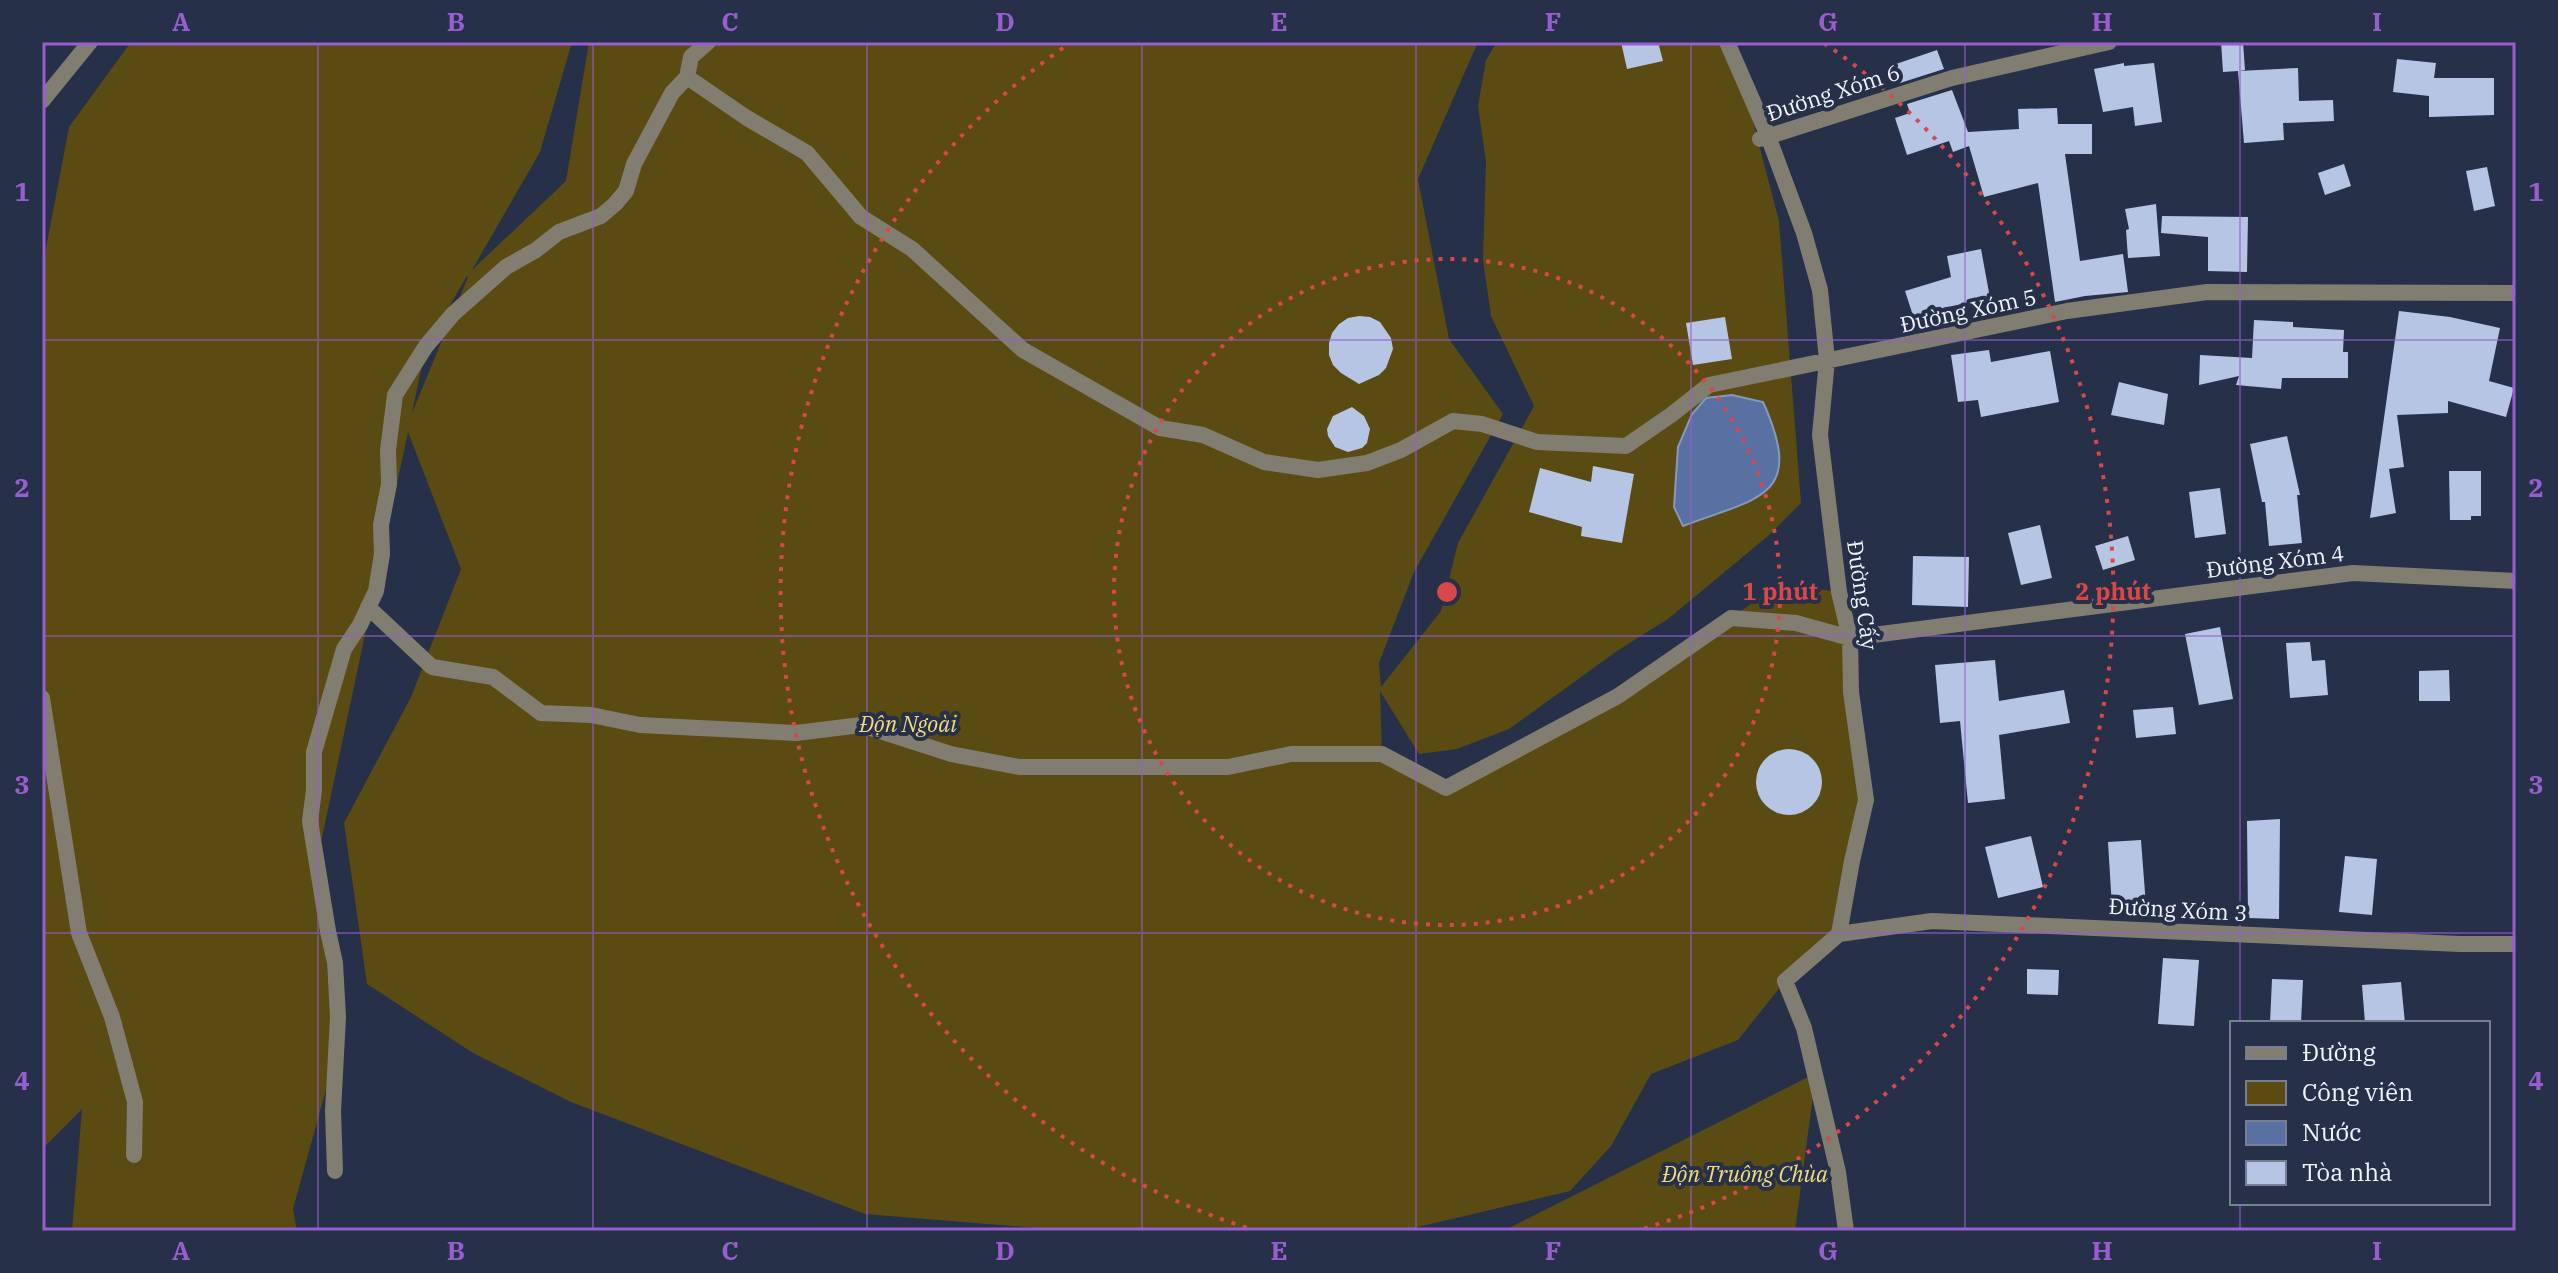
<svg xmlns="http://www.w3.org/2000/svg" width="2558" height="1273" font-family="'IBM Plex Serif',serif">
  <rect width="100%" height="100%" fill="#263049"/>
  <path fill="#594b11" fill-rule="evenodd" d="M131,42h441l-32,110 -68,118 94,-89 23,-139h889l-60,137 31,160 54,75 -89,158 -35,91 2,24 60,-76 17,-68 76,-137 -43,-90 -8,-56 3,-98 -8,-56 8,-46 11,-18h230l12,26 40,153 22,282 -33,33 -100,83 -51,32 -108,78 -52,20 -38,5 -39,-63 2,63 64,33 172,-91 162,-112 59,8 27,208 -27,134 -54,47 -47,59 -87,34 -40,72 -41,45 -169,40h-326l-210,-17 -294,-112 -98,-49 -106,-69 -23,-161 67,-126 50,-128 -53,-137 -91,429 18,196 -42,152 4,22h-225l10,-122 -40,40v-857l4,-44 23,-121zM467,276l1,1 -56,136 14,-67z
    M1816,1073l-21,158h-294h2z"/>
  <path fill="#5970a3" stroke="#8698be" stroke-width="2" d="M1732,395l31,7c43,96 -4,95 -80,124l-9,-19 4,-60 14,-33 14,-16z"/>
  <path fill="#b6c5e4" d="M1621,42h37l5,19 -36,8z
    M2221,42h22l2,28 -6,1 59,-3 1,33 34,-1 1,21 -51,2 1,17 -40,3 -6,-72 -15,1z
    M1937,50l7,19 -44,14 -7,-18z
    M2397,59l39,4 -2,15h60v37l-65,2v-21l-36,-4z
    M2124,63v3l30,-3 8,59 -27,4 -2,-19 -30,5 -9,-43z
    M1952,90l16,42 51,-3 -1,-20 39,-1 1,16h34v30h-27l15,107 43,-7 5,38 -43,4 -30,6 -17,-119 -54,14 -15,-51 -16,6 -4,-11 -42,14 -12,-37 15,-5 -3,-9z
    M2344,164l7,22 -26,9 -7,-22z
    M2487,167l8,39 -21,5 -8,-40z
    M2156,204l4,52 -32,2 -2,-28 3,-1 -4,-20z
    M2162,216l86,1 -1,55 -39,-1v-34l-47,-4z
    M1981,249l9,49 -47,10 5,16 -30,7 -13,-40 46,-14 -4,-21z
    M2399,311l51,6 50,11 -11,53 25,7 -8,29 -58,-16v12l-51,2 7,52 -15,2 7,44 -26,5z
    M1359,316l11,1 10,5 11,16 2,11 -7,19 -7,7 -20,9 -18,-11 -8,-8 -4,-10v-12l3,-10 7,-9 9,-6z
    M1725,317l7,42 -39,6 -7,-42z
    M2254,320l39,2v5l51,3 -1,22h5v26h-66l-1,11 -45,-4 3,-9 -40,9 1,-30 52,3z
    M1989,350l2,12 59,-11 9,51 -78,15 -3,-17 -20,2 -7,-47z
    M2119,382l49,12 -4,31 -53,-10z
    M1352,407l12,9 6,13 -3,14 -5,5 -14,4 -13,-5 -7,-11 -1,-7 6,-13z
    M2287,436l13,59h-3l5,48 -33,3 -4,-44h-3l-12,-58z
    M1593,466l41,8 -12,69 -41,-7 1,-9 -53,-15 11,-44 51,14z
    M2449,471h32v45h-10v4h-21z
    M2220,488l6,46 -31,4 -6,-46z
    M2040,525l12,53 -31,7 -13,-52z
    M2128,536l7,24 -32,10 -8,-24z
    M1913,556l56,1 -1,50 -56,-2z
    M2220,627l13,72 -34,6 -14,-71z
    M2310,642l2,19 13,-1 3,35 -38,3 -4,-55z
    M1995,660l4,41 65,-11 6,33 -71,12 6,64 -37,4 -8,-82 -20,2 -5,-58z
    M2449,670l1,31h-31v-30z
    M2173,707l3,27 -40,4 -3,-28z
    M1756 782a33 33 0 1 1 66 0a33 33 0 1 1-66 0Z
    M2280,819l-1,100 -31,-1 -1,-97z
    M2031,836l12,51 -45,11 -13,-51z
    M2141,840l5,66 -34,2 -4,-66z
    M2345,856l32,3 -5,56 -33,-3z
    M2163,958l36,2 -5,66 -36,-2z
    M2027,969l32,1 -1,25 -31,-1z
    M2272,979l31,1 -2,43h-31z
    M2401,982l4,41h-40l-3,-38z"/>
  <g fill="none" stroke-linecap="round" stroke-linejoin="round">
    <path stroke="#817d70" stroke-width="16" d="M1727,42l41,94 36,97 16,57 7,70 -7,75 19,157 11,46 1,54 15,108 -14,61 -13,73 -54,47 19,47 34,144 8,59
      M687,77l60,41 60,35 54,64 51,32 111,101 137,78 43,7 61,27 54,8 49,-7 34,-13 52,-29 29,3 55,18 89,4 45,-31 38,-30 358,-74 140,-19 309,1
      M42,101l48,-59
      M1760,139l192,-61 157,-36
      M368,607l64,60 61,10 48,36 50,2 49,10 156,8 65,-8 90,29 68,13h209l63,-13h91l64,34 172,-92 113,-78 65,5 54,15 503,-65 163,8
      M42,698l37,235 33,84 23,85 -1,53
      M1839,934l93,-13 528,23h56
      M335,1171l-2,-60 5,-94 -3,-54 -7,-32 -18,-110 4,-31v-38l30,-103 16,-24 16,-34 6,-37 -1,-29 8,-41 -1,-34 7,-55 31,-49 27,-32 53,-47 30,-17 23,-18 42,-16 14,-12 11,-13 8,-27 38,-71 15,-16 4,-20 17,-15"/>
  </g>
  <path fill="none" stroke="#985ecf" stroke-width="2" stroke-opacity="0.55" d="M318,42v1189M593,42v1189M867,42v1189M1142,42v1189M1416,42v1189M1691,42v1189M1965,42v1189M2240,42v981M42,340h2474M42,636h2474M42,933h2474M2240,1203v28"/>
  <g fill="none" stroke="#da4748" stroke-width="4" stroke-dasharray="4 8">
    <circle cx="1447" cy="592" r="333"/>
    <path d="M1258 1231A666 666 0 0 1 1070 43M1824 43A666 666 0 0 1 1636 1231"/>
  </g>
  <g text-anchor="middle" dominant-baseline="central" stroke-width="8" stroke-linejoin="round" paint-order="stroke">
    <g font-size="22" fill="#f0f4fe" stroke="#263049">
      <text transform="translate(1833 92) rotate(-18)">Đường Xóm 6</text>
      <text transform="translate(1968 310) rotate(-12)">Đường Xóm 5</text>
      <text transform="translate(2275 561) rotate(-7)">Đường Xóm 4</text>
      <text transform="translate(1863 595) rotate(82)">Đường Cấy</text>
      <text transform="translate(2178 909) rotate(3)">Đường Xóm 3</text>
    </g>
    <g font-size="22" font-style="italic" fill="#f4db80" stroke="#263049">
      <text x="908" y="723">Độn Ngoài</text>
      <text x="1745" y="1173">Độn Truông Chùa</text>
    </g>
  </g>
  <circle cx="1447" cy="592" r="12" fill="#da4748" stroke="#263049" stroke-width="4"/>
  <g font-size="24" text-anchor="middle" font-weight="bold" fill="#da4748" stroke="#263049" stroke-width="8" stroke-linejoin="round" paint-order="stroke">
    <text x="1780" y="600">1 phút</text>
    <text x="2113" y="600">2 phút</text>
  </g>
  <rect width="2558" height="1273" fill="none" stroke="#263049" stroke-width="88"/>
  <rect x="2230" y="1021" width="260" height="184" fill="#263049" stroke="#777e91" stroke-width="2"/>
  <rect x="2246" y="1047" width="40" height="12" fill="#817d70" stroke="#777e91" stroke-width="2"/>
  <text x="2302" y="1061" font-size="24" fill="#f0f4fe">Đường</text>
  <rect x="2246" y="1081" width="40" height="24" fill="#594b11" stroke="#777e91" stroke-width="2"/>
  <text x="2302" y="1101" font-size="24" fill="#f0f4fe">Công viên</text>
  <rect x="2246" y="1121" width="40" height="24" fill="#5970a3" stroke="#777e91" stroke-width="2"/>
  <text x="2302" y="1141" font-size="24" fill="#f0f4fe">Nước</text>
  <rect x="2246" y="1161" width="40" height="24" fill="#b6c5e4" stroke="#777e91" stroke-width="2"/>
  <text x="2302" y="1181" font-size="24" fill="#f0f4fe">Tòa nhà</text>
  <rect x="44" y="44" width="2470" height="1185" fill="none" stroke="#985ecf" stroke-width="3"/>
  <g font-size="26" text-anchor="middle" font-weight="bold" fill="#985ecf">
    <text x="181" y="31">A</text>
    <text x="456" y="31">B</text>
    <text x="730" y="31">C</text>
    <text x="1005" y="31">D</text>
    <text x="1279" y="31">E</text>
    <text x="1553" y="31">F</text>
    <text x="1828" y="31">G</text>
    <text x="2102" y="31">H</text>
    <text x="2377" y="31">I</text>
    <text x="22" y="201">1</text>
    <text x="2536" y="201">1</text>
    <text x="22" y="497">2</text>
    <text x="2536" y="497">2</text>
    <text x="22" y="794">3</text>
    <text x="2536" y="794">3</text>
    <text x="22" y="1090">4</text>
    <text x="2536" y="1090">4</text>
    <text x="181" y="1260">A</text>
    <text x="456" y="1260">B</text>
    <text x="730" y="1260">C</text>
    <text x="1005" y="1260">D</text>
    <text x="1279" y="1260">E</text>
    <text x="1553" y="1260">F</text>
    <text x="1828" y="1260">G</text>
    <text x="2102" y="1260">H</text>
    <text x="2377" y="1260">I</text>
  </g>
</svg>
